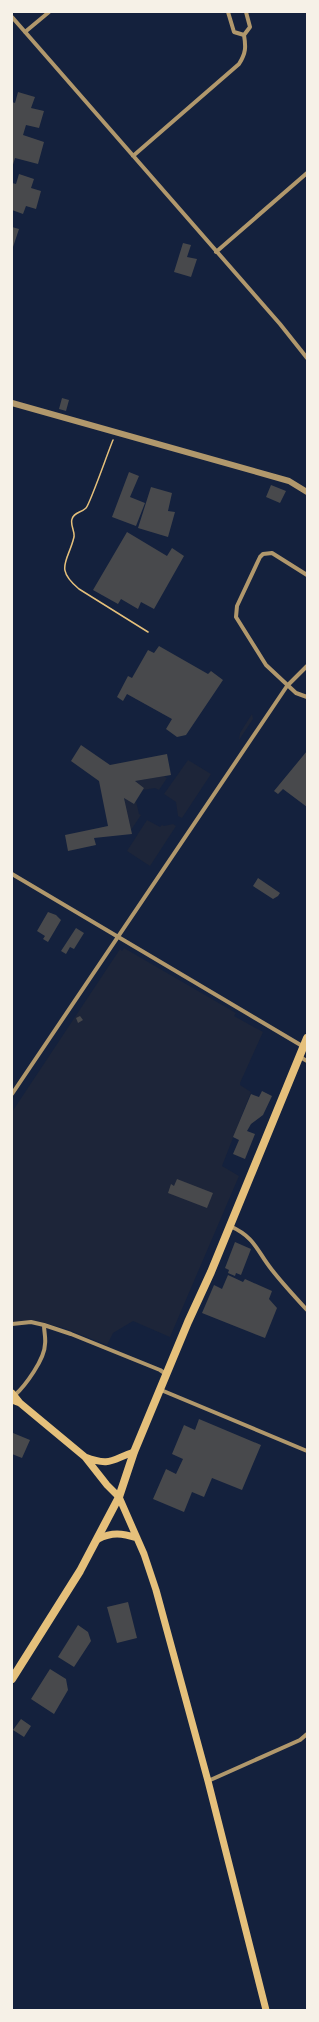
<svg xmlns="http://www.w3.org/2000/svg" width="319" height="2022" font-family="Quicksand,sans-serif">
  <rect width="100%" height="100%" fill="#14213d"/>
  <path fill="#1d2539" d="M252,714l1,5 -14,21 1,-7z
    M188,760l23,14 -29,44 -4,-2 -2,-14 -12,-8z
    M164,776l3,2 -8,12 -4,-2 -12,2 1,-2 -9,-7z
    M124,798l10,6 2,-3 3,13 2,1 -10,15z
    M147,820l13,7 2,-2 2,1 9,-2 3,2 -26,40 -23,-15z
    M124,948l112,65 -2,3 29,16 -23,51v2l11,7 -29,74 17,10 -69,161 -37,-16 -20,12 -6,12 -43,-17 -28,-7 -24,1v-210l108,-163 2,2z"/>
  <path fill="#48494c" d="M18,92l17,5 -4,11 13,3 -5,17 -13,-3 -3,10 21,7 -6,22 -23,-6 -3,10v-66l3,1z
    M19,174l15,5 -3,9 10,3 -5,18 -10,-3 -3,8 -11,-4v-27l4,1z
    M12,227l7,2 -7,21z
    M183,243l8,2 -4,12 10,2 -6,18 -17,-5z
    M62,398l7,2 -3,11 -7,-2z
    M129,472l10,4 -9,21 15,6 -9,23 -24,-9z
    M271,485l15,6 -6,12 -14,-6z
    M151,487l21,6 -4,18 7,1 -7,25 -30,-9z
    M127,532l40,24 5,-8 12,8 -30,53 -13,-7 -3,7 -17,-10 -3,5 -25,-14z
    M159,646l49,28 3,-3 12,9 -37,55 -9,2 -11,-8 6,-10 -45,-25 -4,7 -6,-4 11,-21 4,2 16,-28 6,3z
    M81,745l29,20 57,-11 4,21 -36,6 9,7 -10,16 -10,-6 8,36 -38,4 2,7 -28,6 -3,-16 43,-9 -9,-45 -28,-20z
    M307,751v56l-24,-18 -5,5 -4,-3z
    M258,878l22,15 -2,3 -5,3 -20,-13z
    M48,912l8,3 5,5 -13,22 -5,-3 2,-3 -8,-5z
    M76,928l8,5 -10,16 -4,-2 -4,7 -5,-3z
    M80,1016l3,4 -5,3 -2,-5z
    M262,1091l10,5 -9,19 -12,9 -4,7 8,3 -10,25 -12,-5 6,-14 -6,-3 18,-43 8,3z
    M177,1179l36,14 -6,15 -39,-15 3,-9 3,2z
    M235,1242l16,7 -10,26 -5,-2 -1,3 -7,-3 1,-3 -4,-2z
    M228,1275l15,7 2,-3 27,12 -3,8 8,9 -12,30 -63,-25 12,-28 8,4z
    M199,1419l62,26 -19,45 -30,-12 -8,19 -12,-5 -8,20 -31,-13 13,-30 10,5 7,-15 -11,-5 12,-29 11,5z
    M13,1433l17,7 -8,18 -10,-4z
    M128,1602l9,36 -20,5 -10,-36z
    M78,1625l10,7 3,9 -17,26 -16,-10z
    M50,1669l16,10 2,11 -14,24 -23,-15z
    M21,1719l10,7 -7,11 -11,-7z"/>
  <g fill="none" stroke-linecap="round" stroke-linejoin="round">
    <path stroke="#e5c07b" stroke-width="1.5" d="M113,440c-4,9 -23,64 -27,68 -5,5 -12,4 -14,11 -2,6 3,12 2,18 -6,25 -20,31 5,52l69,43"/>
    <path stroke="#b1986c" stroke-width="4" d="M228,12l6,20 10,3
      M12,17l268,307 27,34
      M25,32l24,-20
      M133,156l106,-92c7,-11 7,-17 5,-29l6,-8 -4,-15
      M216,252l91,-79
      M307,575l-35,-22 -9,1 -3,3 -23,49 -1,11 30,48 30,28 11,4
      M12,874l292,173
      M300,1057l7,4
      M12,1094l275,-408 20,-20
      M230,1226c26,12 26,24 42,44 11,14 23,27 35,40
      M12,1324l19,-2 13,3 27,9 89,36 6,4
      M161,1390l146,61
      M15,1395c10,-9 30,-36 30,-51 1,-6 -1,-12 -1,-19
      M208,1781l92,-41 7,-6"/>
    <path stroke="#b1986c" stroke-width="6" d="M12,403l277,78 18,11"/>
    <path stroke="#e5c07b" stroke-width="7" d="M12,1393l8,10
      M12,1400l8,3 65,54 22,28 12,12 25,57 12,36 52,191 58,229
      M85,1457c26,10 27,2 49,-5
      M98,1539c14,-7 24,-6 39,-1"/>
    <path stroke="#e5c07b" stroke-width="8" d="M12,1679l68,-108 39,-74 15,-45 54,-130 23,-50 96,-234"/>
  </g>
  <rect width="319" height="2022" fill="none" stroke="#f6f1e7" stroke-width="26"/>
</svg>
